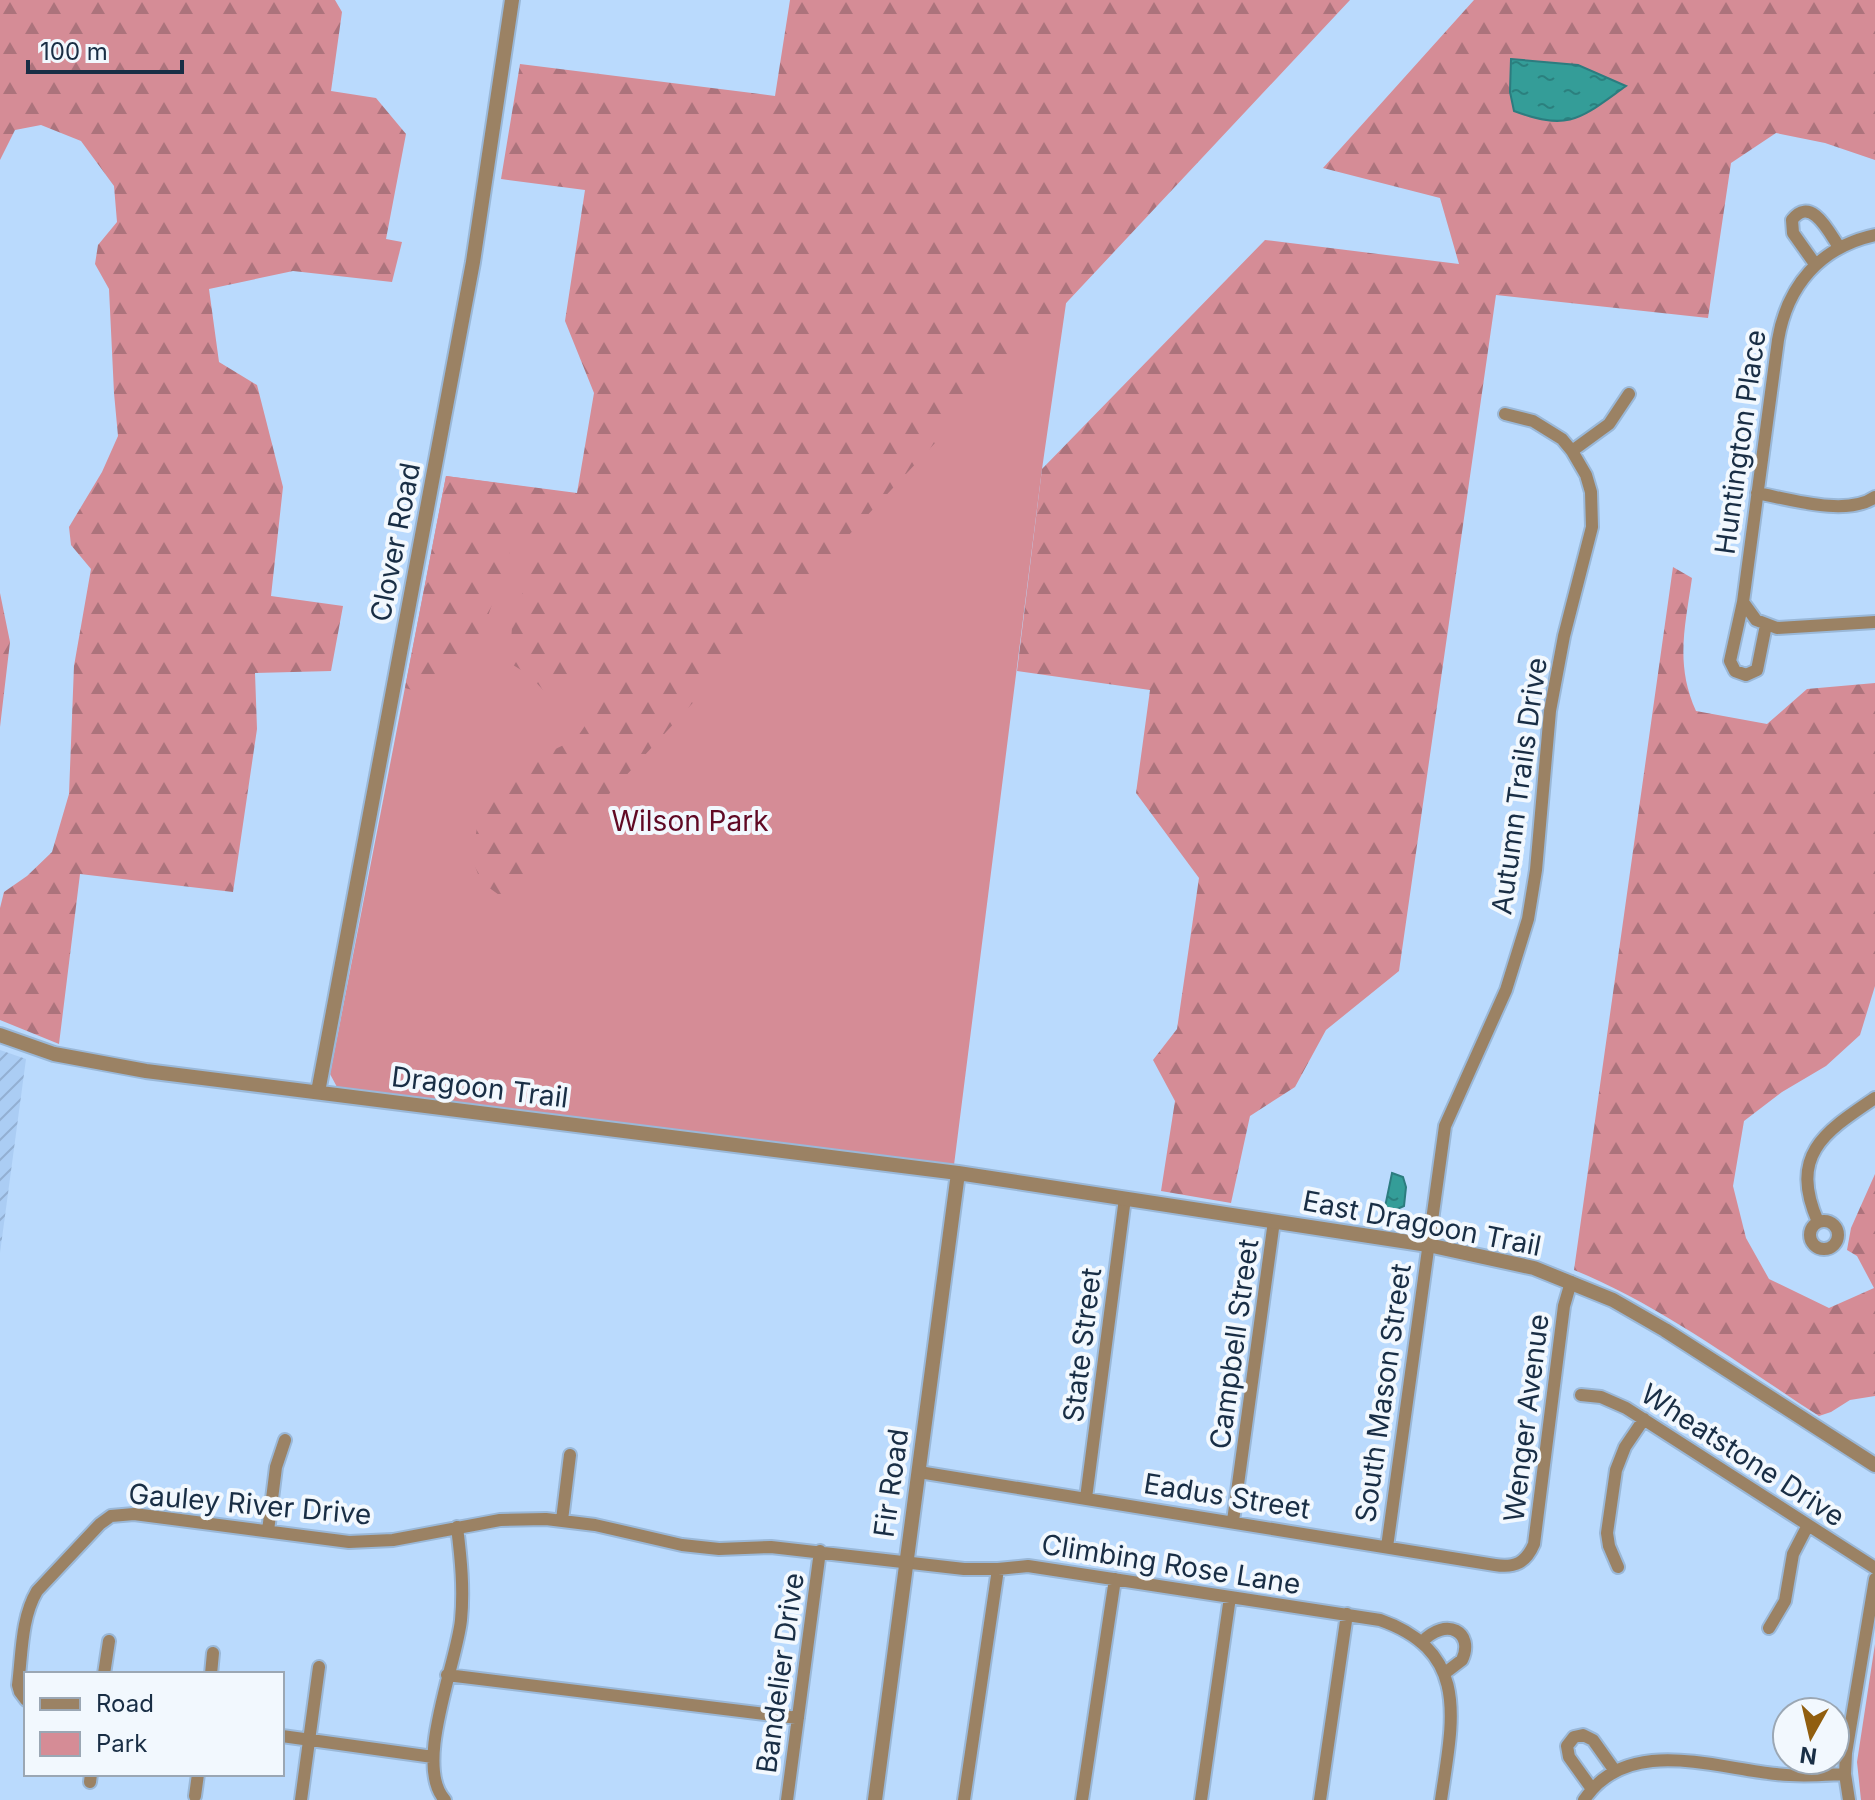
<svg xmlns="http://www.w3.org/2000/svg" width="1875" height="1800" font-family="Inter,sans-serif">
  <defs>
    <pattern id="industrial-furrows" width="10" height="10" patternUnits="userSpaceOnUse" patternTransform="scale(2)"><rect width="10" height="10" fill="#abcdf4"/><path d="M-1 1l2-2M0 10L10 0M9 11l2-2" fill="none" stroke="#93b0d3"/></pattern>
    <pattern id="forest-firs" width="22" height="20" patternUnits="userSpaceOnUse" patternTransform="scale(2)"><rect width="22" height="20" fill="#d58c96"/><path d="M5 1l3.5 6h-7zM16 11l3.5 6h-7z" fill="#ac737c"/></pattern>
    <pattern id="water-ripples" width="26" height="14" patternUnits="userSpaceOnUse" patternTransform="scale(2)"><rect width="26" height="14" fill="#349d98"/><path d="M2 4q2-2 4 0t4 0M15 11q2-2 4 0t4 0" fill="none" stroke="#2b807e"/></pattern>
  </defs>
  <rect width="100%" height="100%" fill="#badafd"/>
  <path fill="url(#industrial-furrows)" d="M0,1050l26,9 -26,194z"/>
  <path fill="#d58c96" d="M1072,262l-30,207 -88,696 -609,-74 -8,-4 -7,-13 116,-598 131,18z
    M1875,1644v156h-14l-4,-38z"/>
  <path fill="url(#forest-firs)" d="M0,0h335l7,12 -11,79 45,7 30,36 -20,105 16,3 -10,40 -99,-11 -84,18 10,73 38,23 26,102 -12,109 72,10 -12,65 -76,2 2,56 -24,163 -153,-18 -21,170 -59,-24v-112l4,-16 23,-16 25,-24 17,-58 5,-128 17,-97 -20,-24 -2,-18 33,-55 16,-36 -4,-43 -5,-104 -14,-25 3,-19 19,-23 -3,-36 -33,-45 -40,-16 -26,5 -15,30z
    M790,0h560l-592,632 -240,261 -16,4 -21,-15 -9,-24 11,-67 23,-18 70,-34 19,-28v-26l-12,-5 -38,12 -16,-17 -19,-12 2,-37 23,-71 -2,-21 -16,-4 -33,98 -39,43 -6,20h-23l-11,-3 41,-212 131,17 17,-100 -29,-72 20,-131 -84,-11 19,-115 255,32z
    M1474,0h401v160l-50,-17 -49,-10 -45,30 -23,155 -212,-23 -97,676 -73,59 -31,57 -45,29 -19,87 -70,-12 14,-90 -22,-41 24,-31 22,-151 -63,-85 14,-103 -133,-19 25,-202 223,-229 194,24 -19,-66 -117,-30z
    M1673,567l19,11c-7,49 -17,86 4,133l71,13 40,-35 68,-6v303l-15,49 -34,31 -44,26 -38,29 -11,65 13,52 23,41 60,29 45,-20 -17,-32 -10,-6 4,-22 24,-54v222l-25,4 -19,12 -12,4c-79,-51 -157,-110 -245,-146z
    M0,593l10,49 -10,85z"/>
  <path fill="url(#water-ripples)" stroke="#2c7c7f" stroke-width="2" d="M1511,59l67,6 48,21c-45,32 -56,46 -112,25l-4,-19z
    M1392,1173l11,4 3,10 -2,19 -9,4 -10,-3z"/>
  <g fill="none" stroke-linecap="round" stroke-linejoin="round">
    <defs>
      <path id="minor" d="M1875,235c-55,12 -88,51 -97,105l-35,262 13,18 21,8 98,-6
        M1815,264l-22,-31 -1,-13c19,-25 37,12 47,27
        M1572,451l37,-27 20,-30
        M1757,493c32,6 90,24 118,4
        M1743,602l-13,59 5,10 11,4 11,-5 9,-45
        M1810 1235a14 14 0 1 1 28 0a14 14 0 1 1-28 0Z
        M1818,1222c-29,-67 5,-89 57,-124
        M1581,1395l20,2 25,11 249,160
        M919,1472l576,93c20,3 31,-2 39,-21l30,-238 7,-24
        M1086,1498l39,-300
        M562,1520l8,-65
        M1233,1521l41,-300
        M268,1531l8,-64 9,-27
        M1387,1547l58,-421 61,-136 22,-71 8,-49 14,-159 14,-75 28,-109 -1,-35 -5,-17 -14,-24 -10,-12 -29,-18 -28,-7
        M1618,1567l-9,-21 -2,-13 9,-63 9,-23 19,-28
        M1769,1628l16,-27 8,-47 15,-29
        M1422,1642c24,-26 53,-10 40,18l-17,13
        M104,1674l5,-33
        M211,1674l2,-21
        M447,1675l351,43
        M26,1700l-6,-8 -2,-7c4,-31 3,-67 19,-94l63,-67 11,-8 23,-2 215,28 44,-2 107,-20 46,-1 49,6 87,20 37,4 52,-2 193,22h34l30,-3 352,54c92,32 72,103 61,180
        M282,1736l151,21
        M90,1782l1,-8
        M1592,1789l-23,-32 -2,-11 7,-9 9,-2 10,5 22,31
        M195,1796l3,-22
        M301,1800l18,-133
        M445,1800c-32,-34 12,-138 16,-180 3,-31 0,-61 -4,-93
        M787,1800l33,-249
        M964,1800l34,-231
        M1082,1800l33,-221
        M1201,1800l29,-203
        M1320,1800l27,-186
        M1584,1800c43,-65 130,-32 192,-26 23,3 46,1 69,0
        M1849,1800l-4,-26 1,-21 29,-174"/>
      <path id="tertiary" d="M0,1035l54,19 92,17 812,102 470,72 106,23 79,32 52,30 210,135
        M318,1092l155,-830 39,-262
        M875,1800l83,-627"/>
    </defs>
    <use href="#minor" stroke="#9ab8d8" stroke-width="16"/>
    <use href="#tertiary" stroke="#9ab8d8" stroke-width="18"/>
    <use href="#minor" stroke="#9b8264" stroke-width="12"/>
    <use href="#tertiary" stroke="#9b8264" stroke-width="14"/>
  </g>
  <g text-anchor="middle" dominant-baseline="central" stroke-width="8" stroke-linejoin="round" paint-order="stroke">
    <g font-size="28" fill="#192e45" stroke="#f2f8fe">
      <text transform="translate(1740 442) rotate(-82)">Huntington Place</text>
      <text transform="translate(395 542) rotate(-79)">Clover Road</text>
      <text transform="translate(1519 786) rotate(-82)">Autumn Trails Drive</text>
      <text transform="translate(480 1087) rotate(7)">Dragoon Trail</text>
      <text transform="translate(1422 1223) rotate(11)">East Dragoon Trail</text>
      <text transform="translate(1234 1344) rotate(-82)">Campbell Street</text>
      <text transform="translate(1082 1345) rotate(-83)">State Street</text>
      <text transform="translate(1383 1393) rotate(-82)">South Mason Street</text>
      <text transform="translate(1526 1418) rotate(-83)">Wenger Avenue</text>
      <text transform="translate(1743 1455) rotate(33)">Wheatstone Drive</text>
      <text transform="translate(891 1483) rotate(-82)">Fir Road</text>
      <text transform="translate(1227 1496) rotate(9)">Eadus Street</text>
      <text transform="translate(250 1504) rotate(5)">Gauley River Drive</text>
      <text transform="translate(1171 1564) rotate(9)">Climbing Rose Lane</text>
      <text transform="translate(780 1673) rotate(-82)">Bandelier Drive</text>
    </g>
    <g font-size="28" fill="#600924" stroke="#f2f8fe">
      <text x="690" y="821">Wilson Park</text>
    </g>
  </g>
  <rect x="24" y="1672" width="260" height="104" fill="#f2f8fe" stroke="#9ba7b4" stroke-width="2"/>
  <rect x="40" y="1698" width="40" height="12" fill="#9b8264" stroke="#9ba7b4" stroke-width="2"/>
  <text x="96" y="1712" font-size="24" fill="#192e45">Road</text>
  <rect x="40" y="1732" width="40" height="24" fill="#d58c96" stroke="#9ba7b4" stroke-width="2"/>
  <text x="96" y="1752" font-size="24" fill="#192e45">Park</text>
  <g transform="translate(1811 1736) rotate(188)"><circle r="38" fill="#f2f8fe" stroke="#9ba7b4" stroke-width="2"/>
  <path d="M0-6L14 30L0 20L-14 30Z" fill="#915e0f"/>
  <text y="-12" font-size="22" font-weight="bold" text-anchor="middle" fill="#192e45">N</text>
  </g>
  <path d="M28 60v12h154v-12" fill="none" stroke="#192e45" stroke-width="4"/>
  <text x="40" y="60" font-size="24" fill="#192e45" stroke="#f2f8fe" stroke-width="6" paint-order="stroke">100 m</text>
</svg>
